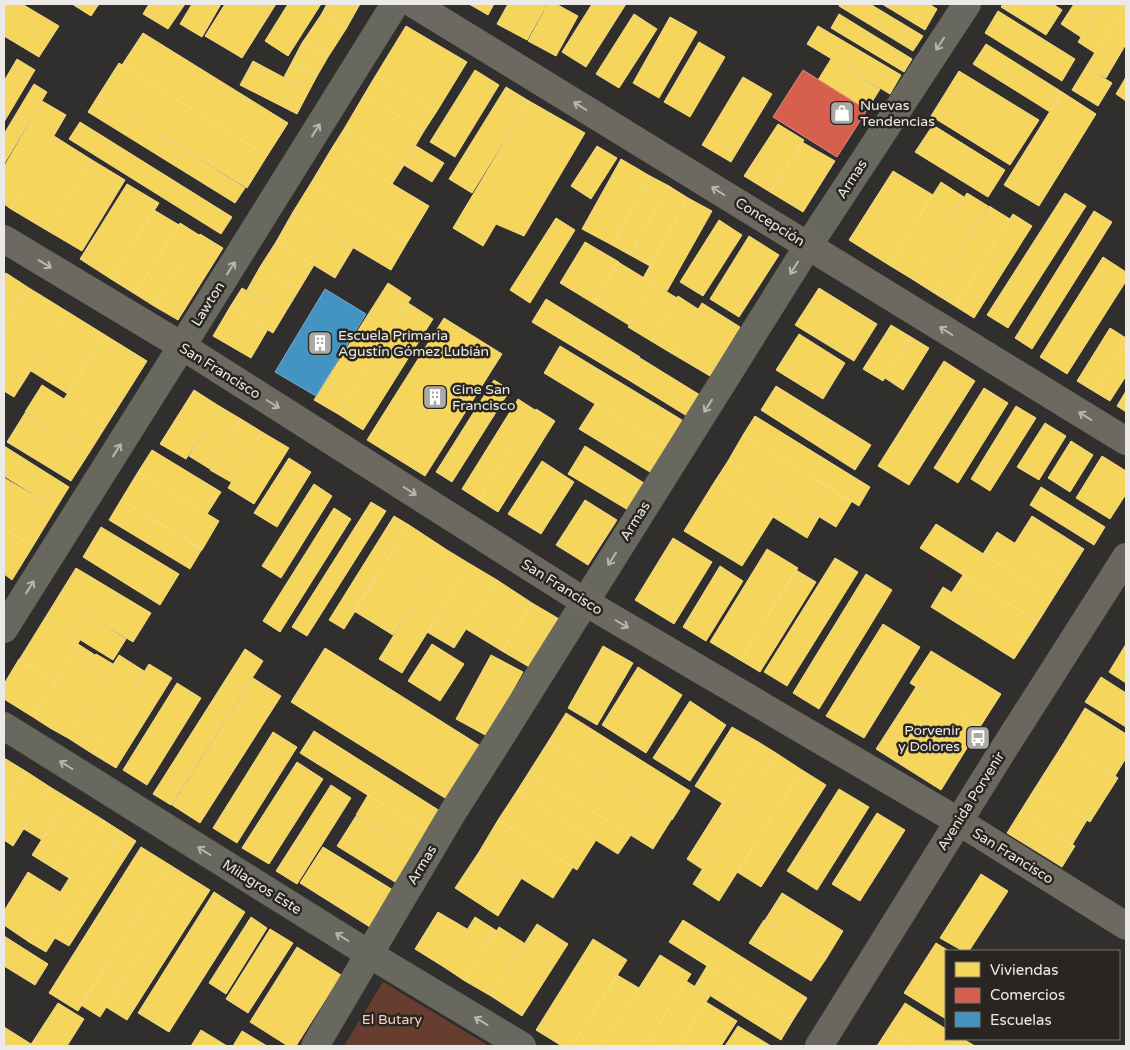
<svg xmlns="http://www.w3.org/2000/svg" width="1130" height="1050" font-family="'Varela Round',sans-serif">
  <rect width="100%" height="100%" fill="#312f2d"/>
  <path fill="#673d2f" d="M383,982l106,64h-145z"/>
  <path fill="#f6d55c" stroke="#f3db85" d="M4,4h18l37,22 -20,31 -35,-21z
    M72,4h27l-8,12z
    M149,4h36l-17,25 -25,-15z
    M192,4h29l-19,33 -22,-13z
    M225,4h51l-34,54 -37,-22z
    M288,4h33l-33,52 -23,-15z
    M327,4h33l-14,25 -25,-14z
    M469,4h25l-6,11z
    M508,4h39l-20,36 -30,-16z
    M548,4h8l22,12 -22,40 -28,-15z
    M592,4h34l-40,63 -24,-15z
    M840,4h30l53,32 -10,15 -74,-45z
    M882,4h47l8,5 -12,21z
    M1003,4h50l9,6 -16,25 -45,-28z
    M1074,4h27l-20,33 -20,-13z
    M1102,4h23l-30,49 -17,-11z
    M1125,4h1v40l-20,34 -20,-11z
    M998,11l77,48 -13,22 -77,-48z
    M634,14l23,15 -38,59 -23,-14z
    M839,14l73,45 -8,13 -73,-44z
    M321,15l25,14 -18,28 -26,-14z
    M670,17l27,15 -38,66 -26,-15z
    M406,26l61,36 -30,49 -61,-36z
    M818,26l83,49 -11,19 -83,-50z
    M143,33l145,90 -21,33 -145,-91z
    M699,42l26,15 -35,60 -26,-15z
    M302,43l26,14 -11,19 -25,-14z
    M986,44l76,48 -12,20 -77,-48z
    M17,59l18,11 -31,52v-41z
    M831,59l49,30 -13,21 -49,-30z
    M253,61l56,30 -12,23 -57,-29z
    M292,62l25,14 -8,15 -25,-14z
    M119,63l148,93 -20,32 -149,-92z
    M1086,67l26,16 -14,23 -26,-16z
    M475,70l24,15 -44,72 -25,-15z
    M959,71l80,49 -29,45 -79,-49z
    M376,75l61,36 -13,20 -60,-36z
    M743,77l29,17 -41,68 -29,-17z
    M1126,77v24l-10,-7z
    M34,84l13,8 -43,72v-30z
    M506,87l23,14 -57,92 -23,-14z
    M1062,92l34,22 -57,92 -35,-21z
    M364,95l60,36 -20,34 -60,-36z
    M98,96l147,92 -10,15 -147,-91z
    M42,101l24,14 -55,94 -7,-5v-37z
    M529,101l56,32 -61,103 -28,-12 -13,22 -30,-18z
    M80,122l152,95 -11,17 -152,-95z
    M778,124l26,16 -34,52 -26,-16z
    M933,125l72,45 -17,27 -73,-45z
    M344,129l60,36 -12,19 -60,-36z
    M54,136l38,24 -44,71 -37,-22z
    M802,142l33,19 -32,51 -33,-20z
    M416,146l28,17 -12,19 -28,-17z
    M597,146l20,12 -26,41 -20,-13z
    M332,148l97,58 -21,35 -97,-58z
    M621,159l29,17 -38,69 -30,-16z
    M92,160l33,20 -43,71 -34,-20z
    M893,171l40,24 -44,70 -40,-25z
    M650,176l19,10 -39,69 -18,-10z
    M941,182l23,15 -52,82 -23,-14z
    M311,183l97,58 -17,29 -98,-58z
    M127,184l32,19 -48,76 -31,-20z
    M669,186l19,12 -38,68 -20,-11z
    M967,193l21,13 -54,87 -22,-14z
    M1065,193l21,13 -78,122 -21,-13z
    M688,198l24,13 -45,80 -24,-13z
    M989,206l21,13 -55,87 -21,-13z
    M154,210l25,15 -44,69 -24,-15z
    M1094,211l18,11 -80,127 -17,-11z
    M293,212l60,36 -18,30 -59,-36z
    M1013,214l19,12 -58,92 -19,-12z
    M556,218l19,12 -45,73 -20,-13z
    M719,220l23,15 -39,61 -23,-14z
    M180,223l19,12 -45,71 -19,-12z
    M200,234l23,14 -45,72 -24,-14z
    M749,236l30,19 -40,62 -29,-18z
    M276,242l38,23 -15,25 -39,-23z
    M585,242l34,20 -26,41 -33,-20z
    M1103,257l23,15v9l-59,93 -27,-17z
    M618,262l36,22 -25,41 -36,-22z
    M260,267l39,23 -14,23 -38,-23z
    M6,273l23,15 -25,40v-52z
    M388,283l23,15 -73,116 -24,-14z
    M654,284l23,14 -26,43 -23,-14z
    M29,288l39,24 -54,85 -10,-6v-63z
    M242,288l43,25 -12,20 -43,-26z
    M819,288l58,36 -23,37 -59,-36z
    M678,296l20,13 -27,44 -20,-12z
    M546,299l94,58 -13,22 -95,-57z
    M408,303l25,16 -70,111 -25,-16z
    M702,303l38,24 -30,49 -39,-23z
    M230,307l38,22 -17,29 -38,-22z
    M68,312l37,23 -37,59 -37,-23z
    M444,318l58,36 -77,122 -58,-36z
    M891,325l20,12 -28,44 -20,-12z
    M1110,328l16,10v4l-31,50 -18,-11z
    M799,334l46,29 -22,36 -47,-29z
    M105,335l42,26 -41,65 -42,-27z
    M911,337l18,11 -26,42 -18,-12z
    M1126,342v34l-16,25 -15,-9z
    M560,346l122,74 -16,27 -122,-74z
    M640,358l60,37 -13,21 -60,-37z
    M944,361l31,20 -66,104 -31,-19z
    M494,380l16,10 -58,92 -16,-10z
    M42,385l64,41 -17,27 -64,-41z
    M776,386l95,59 -16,25 -94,-60z
    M984,388l24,15 -50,80 -24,-15z
    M194,390l25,16 -33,53 -26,-15z
    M1126,391v21l-9,-6z
    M518,399l17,11 -56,90 -17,-11z
    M595,404l71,43 -16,25 -71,-43z
    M219,406l22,13 -31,50 -21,-13z
    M1016,406l20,12 -46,73 -19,-12z
    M536,409l19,12 -57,91 -19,-12z
    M25,413l64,40 -18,28 -64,-39z
    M755,416l115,71 -11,19 -116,-71z
    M241,419l21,13 -31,50 -21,-12z
    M1045,423l21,13 -27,44 -22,-13z
    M262,432l27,16 -35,56 -26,-16z
    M743,435l109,66 -16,26 -108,-66z
    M1071,441l22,14 -23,37 -22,-14z
    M4,446l65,41 -13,21 -52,-32z
    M585,446l59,37 -16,27 -60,-36z
    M152,450l69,42 -14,22 -69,-42z
    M1102,456l24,15v23l-16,25 -34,-21z
    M289,458l22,14 -34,55 -23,-14z
    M542,461l32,21 -33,52 -33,-20z
    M728,461l91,56 -12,21 -92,-57z
    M138,472l81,49 -17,29 -81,-50z
    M4,478l52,30 -23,38 -29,-17z
    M715,481l58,36 -31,49 -58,-35z
    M314,484l18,12 -51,82 -19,-12z
    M1041,487l64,40 -11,18 -64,-40z
    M121,500l81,49 -12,20 -81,-49z
    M585,500l32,20 -29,45 -32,-20z
    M371,502l15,9 -79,125 -15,-9z
    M334,508l17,11 -71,113 -17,-11z
    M394,516l15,9 -65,104 -15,-9z
    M1032,516l52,33 -17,27 -52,-33z
    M936,524l117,74 -15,24 -118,-74z
    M409,525l38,25 -54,85 -39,-24z
    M101,527l78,47 -19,31 -77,-48z
    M4,528l29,18 -21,34 -8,-6z
    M997,532l70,44 -14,22 -70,-44z
    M673,538l39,24 -38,62 -39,-24z
    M767,549l31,19 -58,92 -30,-18z
    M447,550l23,14 -68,109 -23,-14z
    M835,558l23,14 -71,114 -23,-14z
    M470,564l27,16 -43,68 -27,-16z
    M720,566l23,15 -37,60 -23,-14z
    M76,568l75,45 -18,29 -75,-45z
    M796,570l20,12 -56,90 -20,-12z
    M866,574l26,16 -73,119 -26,-16z
    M963,575l75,47 -11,17 -75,-47z
    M497,580l35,23 -30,48 -36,-22z
    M943,587l84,52 -13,20 -83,-52z
    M58,597l68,42 -13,21 -68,-42z
    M532,603l34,20 -30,48 -34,-20z
    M45,618l35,22 -25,42 -36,-22z
    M883,624l37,23 -56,91 -38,-22z
    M78,644l17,11 -45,73 -17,-11z
    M432,644l32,20 -24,37 -32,-20z
    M1126,644v39l-17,-11z
    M603,646l30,17 -36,62 -29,-17z
    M325,648l154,97 -34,53 -154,-96z
    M245,649l18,12 -92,144 -18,-11z
    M931,651l70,43 -21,33 -70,-44z
    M96,654l17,10 -45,74 -18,-10z
    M119,655l25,16 -51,83 -25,-16z
    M491,655l32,17 -36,64 -31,-17z
    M19,659l36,23 -22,35 -29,-18v-15z
    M149,664l23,14 -56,90 -23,-14z
    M638,667l44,28 -36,58 -44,-28z
    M1101,677l25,16v34l-41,-25z
    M253,678l28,18 -81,127 -28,-18z
    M177,683l24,15 -54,87 -24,-15z
    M916,687l64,40 -39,63 -65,-41z
    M690,701l36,24 -36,56 -37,-23z
    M1085,708l41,26v24l-11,18 -52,-32z
    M566,713l124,78 -18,29 -124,-78z
    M732,727l28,16 -38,60 -27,-17z
    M314,731l126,80 -13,21 -127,-79z
    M273,732l24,15 -60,96 -24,-15z
    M548,742l123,78 -18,29 -124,-77z
    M760,743l16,10 -74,116 -15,-10z
    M1063,744l55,34 -28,44 -55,-34z
    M776,753l26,17 -83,131 -26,-17z
    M4,758l23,14 -23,36z
    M297,762l26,17 -54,85 -27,-16z
    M802,770l24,15 -65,102 -24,-15z
    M27,772l23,15 -37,59 -9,-6v-32z
    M529,772l102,63 -13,19 -101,-63z
    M331,785l20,13 -54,86 -21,-13z
    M50,787l18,11 -26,42 -18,-11z
    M1035,788l52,32 -15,25 -52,-33z
    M839,789l30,18 -52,83 -30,-19z
    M517,791l79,49 -19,30 -79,-50z
    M368,795l59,37 -13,20 -58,-37z
    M68,798l21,13 -36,57 -21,-13z
    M89,811l16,10 -36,57 -16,-10z
    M1020,812l55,34 -13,21 -55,-34z
    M877,813l28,17 -45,71 -28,-17z
    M356,816l58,36 -19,30 -58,-36z
    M498,820l75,47 -20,31 -74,-46z
    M105,821l17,11 -76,120 -17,-10z
    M122,832l14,9 -67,105 -14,-8z
    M141,847l29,18 -92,146 -29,-18z
    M323,847l70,43 -23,37 -70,-44z
    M479,852l42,27 -23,37 -43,-28z
    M170,865l19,12 -89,140 -19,-12z
    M28,872l32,20 -31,50 -25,-17v-14z
    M981,874l27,17 -39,60h-6l-23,-13z
    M189,877l21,13 -83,130 -21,-13z
    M214,892l31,20 -76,120 -31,-19z
    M782,893l61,38 -17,28 -61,-39z
    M438,912l29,17 -23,38 -29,-18z
    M251,917l16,11 -41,66 -17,-11z
    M475,917l22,14 -32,50 -21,-14z
    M683,920l124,78 -14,22 -124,-78z
    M764,920l62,39 -15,22 -62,-38z
    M537,924l31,20 -46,72 -31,-20z
    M499,927l25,16 -33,53 -26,-15z
    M270,929l23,14 -45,70 -22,-14z
    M4,936l44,28 -13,21 -31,-19z
    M593,939l34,21 -55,86h-10l-26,-16z
    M936,943l13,8h-3v68l-42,-26z
    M297,947l44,28 -45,71h-8l-38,-24z
    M660,955l31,19 -46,72h-43z
    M707,966l86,54 -12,20 -86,-54z
    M617,975l22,13 -37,58h-30z
    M686,981l24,15 -4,6 -28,44h-33z
    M706,1002l31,19 -16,25h-43z
    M58,1003l26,16 -17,27h-37z
    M905,1003l41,26v10h17l12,7h-60l-27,-17z
    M738,1026l33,20h-46z
    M4,1027l27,17 -1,2h-26z
    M888,1029l27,17h-38z
    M201,1030l26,16h-36z
    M242,1031l25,15h-34z"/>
  <path fill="#d6604d" stroke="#dd897b" d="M803,70l64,40 -30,47 -64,-40z"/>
  <path fill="#4393c3" stroke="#76adce" d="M325,289l41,25 -50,82 -41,-24z"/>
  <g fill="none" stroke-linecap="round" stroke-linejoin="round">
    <path stroke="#69685f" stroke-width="28" d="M4,629l178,-283 213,-342
      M4,726l365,228 153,92
      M315,1046l138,-234 40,-63 315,-503 159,-242"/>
    <path stroke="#6c6a60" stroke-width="28" d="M414,4l712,437
      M4,239l178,107 403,256 373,219 168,105"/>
    <path stroke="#6a685e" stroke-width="28" d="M819,1046l179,-288 128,-201"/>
  </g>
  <defs><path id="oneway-shaft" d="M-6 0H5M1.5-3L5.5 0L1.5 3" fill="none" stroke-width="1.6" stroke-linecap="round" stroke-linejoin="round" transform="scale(1.25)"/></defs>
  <g stroke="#b8b6b0">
    <use href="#oneway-shaft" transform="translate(940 44) rotate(123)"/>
    <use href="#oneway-shaft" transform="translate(316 130) rotate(-58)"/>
    <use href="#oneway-shaft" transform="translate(231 268) rotate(-58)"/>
    <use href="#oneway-shaft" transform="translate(794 268) rotate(122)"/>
    <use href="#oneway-shaft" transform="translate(708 406) rotate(122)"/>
    <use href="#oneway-shaft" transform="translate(117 450) rotate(-58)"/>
    <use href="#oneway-shaft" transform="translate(612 559) rotate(122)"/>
    <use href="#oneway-shaft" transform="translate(30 587) rotate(-58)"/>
    <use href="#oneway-shaft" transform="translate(66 765) rotate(-148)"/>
    <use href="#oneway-shaft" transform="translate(204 851) rotate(-148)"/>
    <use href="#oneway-shaft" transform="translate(342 937) rotate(-148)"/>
    <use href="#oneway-shaft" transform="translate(481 1021) rotate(-149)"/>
  </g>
  <g stroke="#b9b7b0">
    <use href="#oneway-shaft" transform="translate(580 106) rotate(-148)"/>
    <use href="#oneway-shaft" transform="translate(718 191) rotate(-148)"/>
    <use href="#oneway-shaft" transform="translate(45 264) rotate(31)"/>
    <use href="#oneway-shaft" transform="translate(946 331) rotate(-148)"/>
    <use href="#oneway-shaft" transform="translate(273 404) rotate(32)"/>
    <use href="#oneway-shaft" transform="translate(1085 416) rotate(-148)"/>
    <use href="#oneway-shaft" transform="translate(410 491) rotate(32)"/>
    <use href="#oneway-shaft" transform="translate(622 624) rotate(30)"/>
  </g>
  <defs>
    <symbol id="shop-square" viewBox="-11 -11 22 22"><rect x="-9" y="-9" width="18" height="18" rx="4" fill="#aba9a5" stroke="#292621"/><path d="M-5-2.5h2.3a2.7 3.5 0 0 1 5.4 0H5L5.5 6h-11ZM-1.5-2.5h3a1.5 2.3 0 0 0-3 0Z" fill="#fff"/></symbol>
    <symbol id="building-square" viewBox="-11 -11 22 22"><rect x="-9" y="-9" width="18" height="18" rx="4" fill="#aba9a5" stroke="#292621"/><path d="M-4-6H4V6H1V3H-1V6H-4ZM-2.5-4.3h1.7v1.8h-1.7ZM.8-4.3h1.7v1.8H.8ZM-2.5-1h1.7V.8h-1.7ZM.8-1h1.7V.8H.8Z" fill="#fff"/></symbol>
    <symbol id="bus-square" viewBox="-11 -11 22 22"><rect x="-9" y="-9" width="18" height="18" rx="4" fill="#aba9a5" stroke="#292621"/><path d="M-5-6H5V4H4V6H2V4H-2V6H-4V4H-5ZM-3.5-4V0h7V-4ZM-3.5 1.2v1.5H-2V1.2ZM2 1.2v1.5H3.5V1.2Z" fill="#fff"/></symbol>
  </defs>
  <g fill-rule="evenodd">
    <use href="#shop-square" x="828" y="99" width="28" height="28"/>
    <use href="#building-square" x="306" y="329" width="28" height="28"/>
    <use href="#building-square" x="421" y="383" width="28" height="28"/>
    <use href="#bus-square" x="964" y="724" width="28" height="28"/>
  </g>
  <g text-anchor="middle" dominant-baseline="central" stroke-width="5" stroke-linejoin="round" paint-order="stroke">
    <g font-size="14" fill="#eceae6" stroke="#292621" text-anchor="start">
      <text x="860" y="105">Nuevas<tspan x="860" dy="16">Tendencias</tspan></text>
      <text x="338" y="335">Escuela Primaria<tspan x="338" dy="16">Agustín Gómez Lubián</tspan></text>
      <text x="452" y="389">Cine San<tspan x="452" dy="16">Francisco</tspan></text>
      <text x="960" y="730" text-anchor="end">Porvenir<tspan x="960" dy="16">y Dolores</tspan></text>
    </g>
    <g font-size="14" fill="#eceae6" stroke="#292621">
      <text transform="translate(852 179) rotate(-57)">Armas</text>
      <text transform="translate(770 222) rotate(32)">Concepción</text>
      <text transform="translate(208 304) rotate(-58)">Lawton</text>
      <text transform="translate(220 371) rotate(32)">San Francisco</text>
      <text transform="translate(635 521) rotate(-58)">Armas</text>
      <text transform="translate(562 587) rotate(32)">San Francisco</text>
      <text transform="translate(971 801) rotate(-58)">Avenida Porvenir</text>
      <text transform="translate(1013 856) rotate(32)">San Francisco</text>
      <text transform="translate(422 865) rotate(-59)">Armas</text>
      <text transform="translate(262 887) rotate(32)">Milagros Este</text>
    </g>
    <g font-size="14" fill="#f6cec1" stroke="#292621">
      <text x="392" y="1019">El Butary</text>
    </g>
  </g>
  <rect width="1130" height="1050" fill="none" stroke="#eceae6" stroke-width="10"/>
  <rect x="945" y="950" width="175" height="90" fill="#292621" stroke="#777470"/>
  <rect x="955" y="962" width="25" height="15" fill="#f6d55c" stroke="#777470"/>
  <text x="990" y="975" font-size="15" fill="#eceae6">Viviendas</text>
  <rect x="955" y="988" width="25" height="15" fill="#d6604d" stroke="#777470"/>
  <text x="990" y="1000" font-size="15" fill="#eceae6">Comercios</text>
  <rect x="955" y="1012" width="25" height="15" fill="#4393c3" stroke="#777470"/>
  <text x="990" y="1025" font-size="15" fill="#eceae6">Escuelas</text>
</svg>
